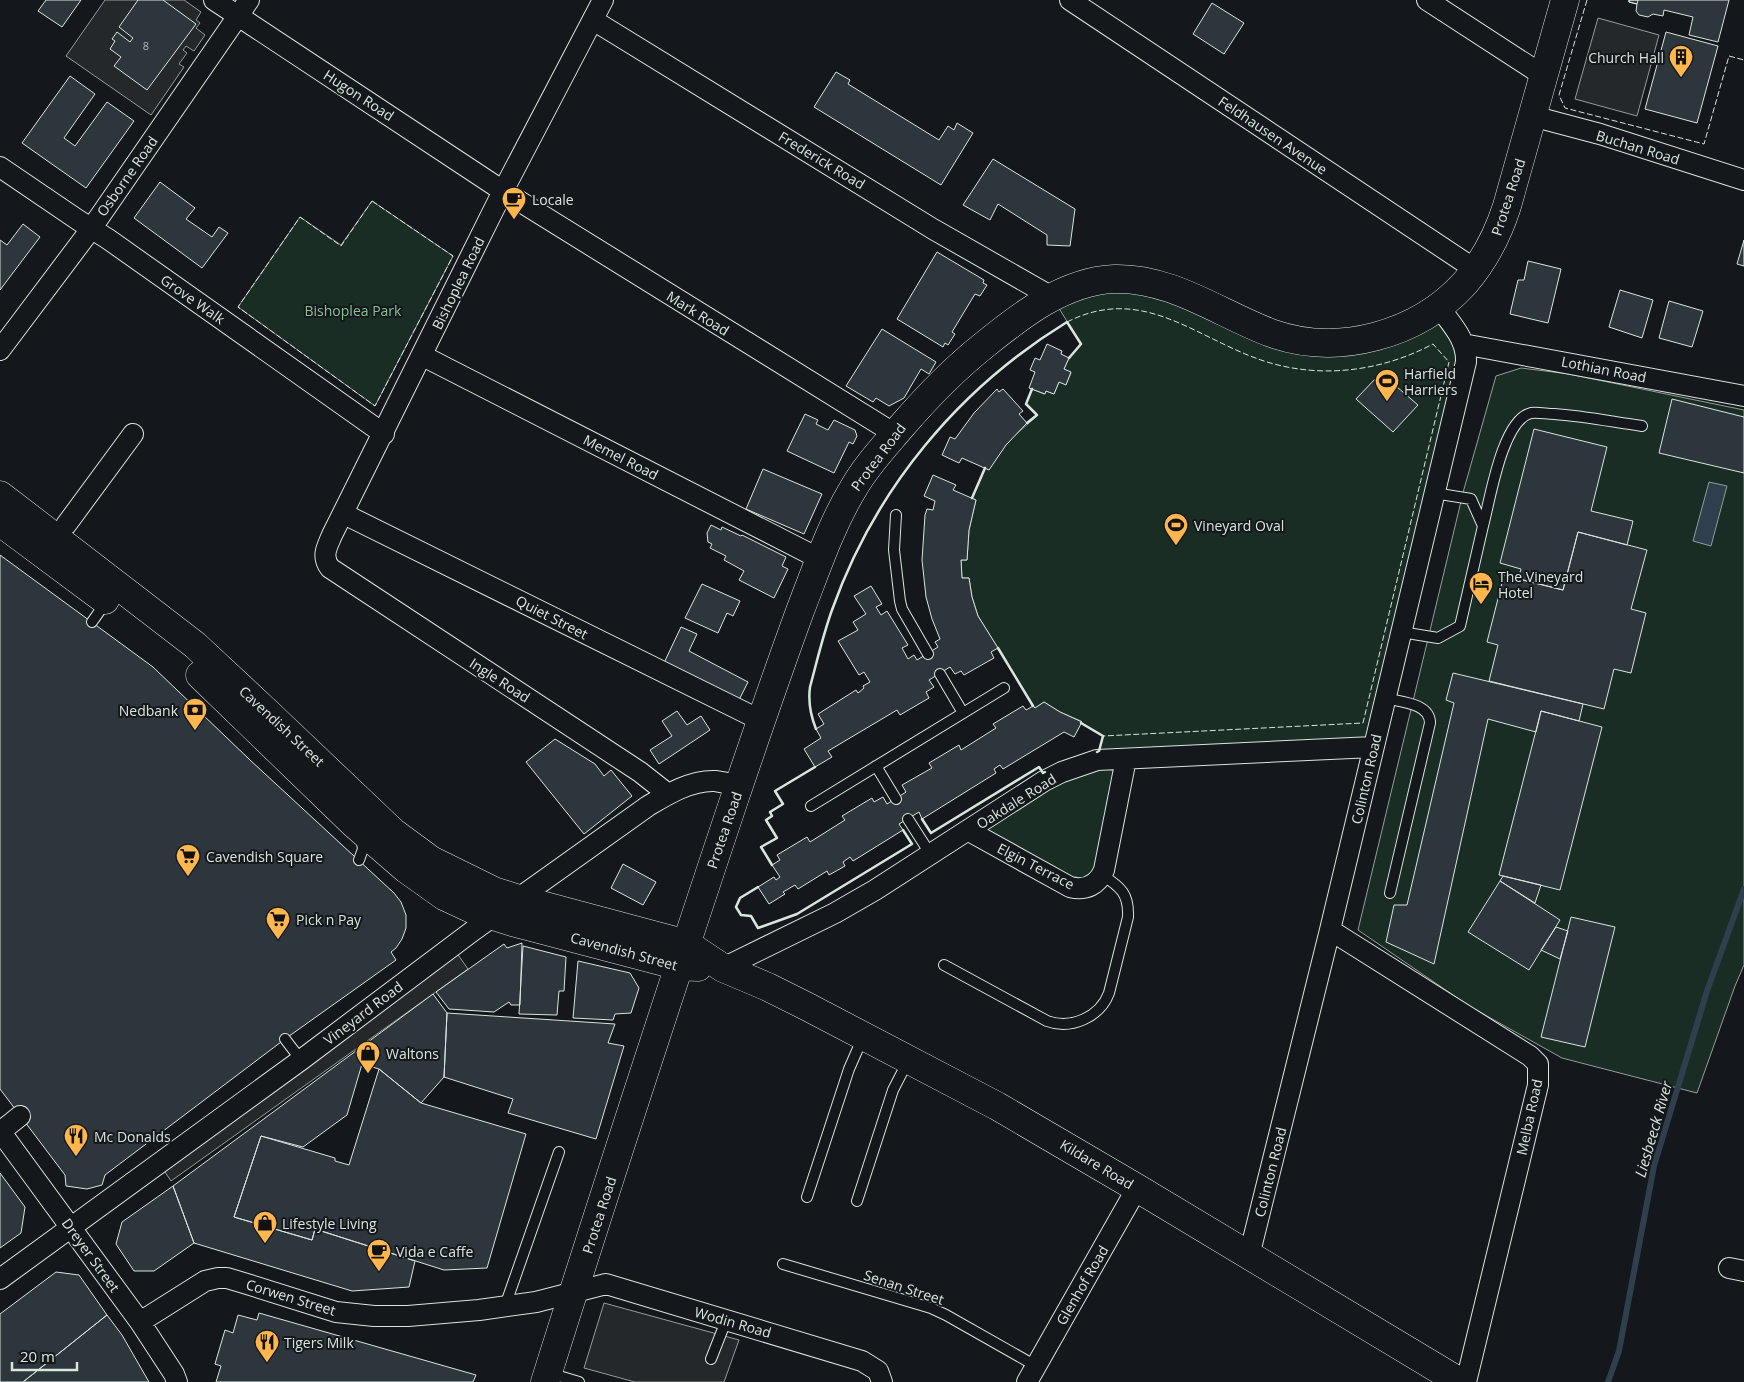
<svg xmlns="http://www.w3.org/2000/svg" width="1744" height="1382" font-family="'Open Sans',sans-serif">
  <rect width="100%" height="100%" fill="#14181c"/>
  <path fill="#1a2d24" stroke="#939e99" d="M372,201l81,55 -78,150 -137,-99 62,-90 41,28z
    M1106,279l196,62 127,-28 32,25 -88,409 -247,12 -22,111 -18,18 -117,-57 128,-71 6,-24 -22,-13v-2l-21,-9 -16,-10 -9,6 -57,-92 -6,-19 -3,-19h-7l-1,-18h6l2,-30 7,-30 -4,-2 13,-30 29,-32 23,-20 -11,-12 6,-15 12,5 2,-3 8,3 5,-12 7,2 5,-11 -7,-4 5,-11 12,-14 -29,-47z
    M1521,368l48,6 175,36v555l-9,21 -38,107 -135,-35 -93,-52 -111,-76 106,-441 32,-113z"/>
  <path fill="#24282b" stroke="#939e99" d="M105,0h79l17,12 -5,8 4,3 -4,5 9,7 -11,16 -8,-5 -3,4 4,3 -8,11 5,3 -33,48 -85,-59z
    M1598,18l61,17 -22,81 -62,-17z
    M454,949l14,20 -297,212 -12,-18z
    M604,1303l135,37 -15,42h-89l-51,-14z"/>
  <path fill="#2f3f4d" stroke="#939e99" d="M1709,482l18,4 -16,60 -18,-5z"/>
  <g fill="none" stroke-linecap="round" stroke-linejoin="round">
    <path stroke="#2f3f4d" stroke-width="6" d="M1608,1382l11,-31 35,-185 53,-175 37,-102"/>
  </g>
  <path fill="#2c363c" stroke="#d8e6dc" d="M46,0h35l-19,27 -24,-16z
    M138,0h25l33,24 -49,66 -33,-24 7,-9 -11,-8 5,-8 -3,-2 5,-7 13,10 3,-4 -14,-11z
    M1629,0h100l-11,42 -29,-7 4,-18 -29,-7 -1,6 -10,-2 -5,3 -9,-2 -3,-4 1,-7 -8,-2z
    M1629,0h9l-1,4 -8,-2z
    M1212,3l32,20 -20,31 -31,-20z
    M1666,32l52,14 -21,77 -52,-14z
    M836,72l14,8 -2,4 91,56 9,-14 6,4 3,-7 16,10 -32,52 -127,-78z
    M70,76l25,18 -31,44 11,8 32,-44 27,19 -48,67 -64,-45z
    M993,159l82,50 -5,37 -23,-1v-10l-49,-31 -8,16 -27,-15z
    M160,182l35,26 -9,11 26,18 7,-10 9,6 -26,35 -68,-50z
    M23,224l17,13 -40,53v-50l7,5z
    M1744,240v26l-7,-2z
    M937,252l47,28 -1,3 4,2 -7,11 -5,-2 -23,38 3,2 -7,11 -3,-2 -2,4 -46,-28z
    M1528,261l33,8 -13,54 -38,-9 8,-34h6z
    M1620,290l33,10 -11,38 -33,-11z
    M1669,301l34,10 -11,36 -33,-9z
    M882,329l54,33 -7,12 -8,-5 -17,29 -15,8 -13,-8 -3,4 -27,-16z
    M1047,344l15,7 -1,3 8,4 -5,11 7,3 -5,13 -7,-3 -5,12 -8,-3 -1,3 -16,-6 6,-16 -5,-2 5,-12 5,2z
    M1376,378l16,14 5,-5 21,18 -25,27 -37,-33z
    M997,389l2,3 4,-3 20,22 -4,3 8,9 -21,22 -17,25 -27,-12 -3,5 -17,-8 8,-18 5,2 19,-26z
    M1672,399l72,18v56l-85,-20z
    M805,414l13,6 -2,4 12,6 6,-10 21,10 2,6 -4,8 -4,-2 -15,31 -47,-22z
    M1534,429l73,18 -16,64 42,10 -6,24 -49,-13 -15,58 -45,-11 3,-10 -21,-6z
    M763,469l59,25 -18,40 -58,-25z
    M933,475l23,10 -3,5 23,10 -7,30 -2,30h-6l1,18h7l3,19 6,19 20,32 -7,4 3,6 -30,17 -3,-4 -6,3 -5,-7 -21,13 5,7 -8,5 3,6 -29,17 -3,-5 -69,41 4,6 -17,10 -11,-18 17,-11 -5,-9 8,-5 -6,-10 38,-24 2,3 6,-5 -1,-2 7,-4 -6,-10 -5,3 -21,-34 20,-11 -5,-8 13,-8 -12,-18 17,-10 11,18 -6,3 5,8 6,-4 21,34 -6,3 6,11 6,-4 3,5 21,-13 -3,-5 5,-3 -8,-20 -6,-22 -4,-37 3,-45 2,-6 6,1 2,-9 -11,-5z
    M711,525l10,5 1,-3 19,9 1,-1 44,22 -4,9 6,3 -14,29 -35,-18 5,-9 -20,-11 2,-4 -16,-8 2,-4 -4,-2 -1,-9z
    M1578,532l69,18 -16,59 15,4 -15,60 -17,-4 -10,40 -115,-28 9,-36 -11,-3 17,-67 59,15z
    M0,555l153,112 97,93 144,133 7,9 5,13v13l-4,11 -6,9 -5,4 5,8 -111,79 -180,136 -3,10 -15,4 -21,-3 -1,-11 -65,-86z
    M702,584l38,17 -7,15 -6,-3 -9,20 -33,-15z
    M681,627l16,7 -8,17 59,31 -10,20 -75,-37z
    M1453,673l130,31 -4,17 -38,-10 -5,21 -48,-13 -54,245 -48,-22 8,-37h13l47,-202 -8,-3z
    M1044,702l16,10 22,10 -8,15 -10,-5 -61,37 -3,-4 -6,4 2,4 -74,46 -3,-7 -20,12 4,6 -50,31 -3,-4 -7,5 2,4 -16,9 -2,-4 -29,18 -3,-4 -12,7 2,2 -16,10 -11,-17 16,-10 2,3 4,-3 -8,-12 8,-5 -3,-5 30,-18 3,5 35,-22 -3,-4 30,-18 2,4 9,-5 4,7 19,-12 -4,-7 30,-17 -3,-5 30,-18 2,5 35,-22 -3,-4 30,-18 3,4 7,-4 2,2z
    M677,711l10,14 14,-9 9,14 -51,34 -9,-14 22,-14 -10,-15z
    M1541,711l61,16 -42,163 -61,-15z
    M555,739l40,25 9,12 7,-6 21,26 -48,38 -58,-72z
    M623,864l33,18 -13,23 -32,-17z
    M1503,876l38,9 -6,18 -35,-22z
    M1500,881l60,39 -31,50 -61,-38z
    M1571,917l44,10 -30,120 -44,-10z
    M1556,927l12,4 -8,28 -19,-9z
    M522,943l-2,62h-9l-2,-3 -15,10 -45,-3 -13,-17 68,-48 3,4z
    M523,946l43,11 -2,34h-5l-2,24 -38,-1z
    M578,961l52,12 9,15 -8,25 -16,1 -2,6 -40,-2z
    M433,994l14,19 -3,64 -23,26 -42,-34 -17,-5 -15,51 -44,32 -42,-11 -27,81 78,23 3,-11 100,32 -6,26 -57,4 -158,-48 -21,-57z
    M447,1013l168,11 -7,19 16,3 -28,93 -88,-26 5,-14 -69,-22z
    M379,1069l42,34 105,31 -39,134 -43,2 -129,-41 -3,11 -78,-23 27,-81 74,22v3l14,4z
    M0,1173l25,34 -4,26 -21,15z
    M173,1186l21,57 -40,28h-20l-18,-27 6,-22z
    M56,1272l23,3 28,40 -84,67h-23v-68z
    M259,1313l217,62 -3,7h-257l5,-16 -6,-2 10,-34 8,3 5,-18 19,5z
    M107,1315l15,20 27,47h-126z"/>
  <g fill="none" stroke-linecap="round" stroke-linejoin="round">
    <defs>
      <path id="lane" d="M896,515l-2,35 6,51 2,8 26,45
        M1483,526c7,-26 19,-106 48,-113 7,-1 16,1 23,1 30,2 59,8 88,12
        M92,622l14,-20
        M1401,632l37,6 22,-12 23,-100 -12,-27 -37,-6
        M940,674l23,39
        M1385,698c15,4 45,5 45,25l-40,170
        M876,766l20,33
        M811,806l193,-118
        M908,819l23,36
        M359,860l4,-11 -2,-12
        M944,965l103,56c24,9 53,-4 62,-28l19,-76c1,-23 -7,-30 -26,-42
        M285,1039l16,21
        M807,1197l42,-128 14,-32
        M857,1201l36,-111 15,-29
        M783,1264l148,44 15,7 90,51
        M505,1306l54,-154
        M711,1359l15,-38
        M549,1373l30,9"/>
      <path id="street" d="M214,0l289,191 392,243
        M603,0l-100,191 -171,344c-5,12 -11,21 -2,33l310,204 28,22
        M1070,0l406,270
        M1427,0l117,76
        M593,20l340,209 119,68
        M1532,116l68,18 144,46
        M0,167l78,53 30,19 276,195
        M1463,344l281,52
        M0,350l91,-121 158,-229
        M423,356l397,203
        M344,514l416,206
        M66,525l67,-91
        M969,831l101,56c16,4 28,-2 34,-17l22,-111
        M1330,930l200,126 8,8v21l-72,297
        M723,968l112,-55 40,-23 169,-109 18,-9 35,-12 276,-13
        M0,1131l140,191 34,52 3,8
        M0,1132l20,-16
        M1249,1256l81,-326 136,-568c1,-23 -15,-38 -27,-55
        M1729,1268l15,3
        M0,1279l301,-219 173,-130 174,-124c20,-12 43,-26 67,-25 8,1 16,3 24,5
        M140,1322l65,-41 13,-3h9l20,6 89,28 38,4h34l71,-6 57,-8 70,-18 256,77 16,10 4,11
        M1027,1382l110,-194"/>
      <path id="secondary" d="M0,495l195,150 75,70 123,117 38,28 63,31 25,8 168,45 36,24 45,19 38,19 191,100 140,82 323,194
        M0,522l105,78
        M200,675l154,149 52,45 38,27 30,14 38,12 167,44 19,1
        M545,1382c61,-194 124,-387 188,-579 22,-65 44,-129 67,-192 16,-41 30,-84 53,-122 13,-23 31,-42 48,-62 25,-29 52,-57 82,-81 37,-30 81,-65 131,-67 57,-2 106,35 157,54 67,24 147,2 194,-50 20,-23 33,-49 42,-77l58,-206"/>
    </defs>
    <use href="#lane" stroke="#d8e6dc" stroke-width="12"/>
    <use href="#street" stroke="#d8e6dc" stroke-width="22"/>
    <use href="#secondary" stroke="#d8e6dc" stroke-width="29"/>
    <use href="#lane" stroke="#14181c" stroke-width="10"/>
    <use href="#street" stroke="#14181c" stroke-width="20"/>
    <use href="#secondary" stroke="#14181c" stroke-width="28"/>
    <path stroke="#d8e6dc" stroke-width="1" stroke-dasharray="6 2.5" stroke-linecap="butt" d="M1587,0l-28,95 6,13 139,36 25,-88 15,4
      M372,201l81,55 -78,150 -137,-99 62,-90 41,29z
      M1067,322c77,-39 130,18 200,40 56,17 115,9 166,-18l16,18 -86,361 -260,13"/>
    <path stroke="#d8e6dc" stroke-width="2.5" d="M1027,423l10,-8 -11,-11 6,-15
      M972,498l13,-30
      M998,648l35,58
      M1081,723l22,13 -4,15 -2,1
      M816,729c-6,-15 -8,-27 -6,-42 7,-26 13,-52 22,-77 43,-121 126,-221 235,-288l14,22 -12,14
      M922,819l9,14 108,-66 4,6 2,-1
      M772,865l-11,-18 16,-9 -11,-18 6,-4 -2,-4 13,-8 -8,-13 40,-24
      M758,887l-18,11 -4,9 5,8 10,1 7,12 39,-14 115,-70 -9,-14"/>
  </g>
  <defs>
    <symbol id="building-pin" viewBox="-11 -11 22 30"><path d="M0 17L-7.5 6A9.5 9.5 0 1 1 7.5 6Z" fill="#ffb74d" stroke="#14181c"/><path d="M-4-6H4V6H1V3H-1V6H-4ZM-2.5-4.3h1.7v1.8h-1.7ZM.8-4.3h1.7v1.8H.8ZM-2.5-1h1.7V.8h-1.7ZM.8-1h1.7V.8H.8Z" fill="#111"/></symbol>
    <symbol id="cafe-pin" viewBox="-11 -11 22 30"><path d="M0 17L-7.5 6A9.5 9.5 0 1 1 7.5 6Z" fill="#ffb74d" stroke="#14181c"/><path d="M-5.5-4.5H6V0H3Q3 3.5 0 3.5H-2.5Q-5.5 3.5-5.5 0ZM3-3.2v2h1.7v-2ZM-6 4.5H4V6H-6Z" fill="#111"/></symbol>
    <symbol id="stadium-pin" viewBox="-11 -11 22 30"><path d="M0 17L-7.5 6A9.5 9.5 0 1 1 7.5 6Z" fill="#ffb74d" stroke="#14181c"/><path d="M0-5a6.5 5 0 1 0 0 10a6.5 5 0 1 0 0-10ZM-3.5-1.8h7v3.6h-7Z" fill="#111"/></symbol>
    <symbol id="hotel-pin" viewBox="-11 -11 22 30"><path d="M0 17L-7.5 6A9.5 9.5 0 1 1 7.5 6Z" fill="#ffb74d" stroke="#14181c"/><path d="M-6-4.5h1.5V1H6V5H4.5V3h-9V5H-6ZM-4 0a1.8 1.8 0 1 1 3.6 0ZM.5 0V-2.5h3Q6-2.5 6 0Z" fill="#111"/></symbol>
    <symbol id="bank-pin" viewBox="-11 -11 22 30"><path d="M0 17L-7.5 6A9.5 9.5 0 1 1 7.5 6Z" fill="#ffb74d" stroke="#14181c"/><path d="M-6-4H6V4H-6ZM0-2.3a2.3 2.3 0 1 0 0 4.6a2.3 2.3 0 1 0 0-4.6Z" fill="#111"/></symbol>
    <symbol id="supermarket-pin" viewBox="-11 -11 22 30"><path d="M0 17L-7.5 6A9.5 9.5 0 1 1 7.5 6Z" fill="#ffb74d" stroke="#14181c"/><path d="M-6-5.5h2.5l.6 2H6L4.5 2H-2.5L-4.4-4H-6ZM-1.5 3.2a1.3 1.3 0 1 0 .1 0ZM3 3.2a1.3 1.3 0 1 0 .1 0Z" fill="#111"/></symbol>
    <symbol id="shop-pin" viewBox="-11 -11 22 30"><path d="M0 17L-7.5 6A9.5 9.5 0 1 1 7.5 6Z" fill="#ffb74d" stroke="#14181c"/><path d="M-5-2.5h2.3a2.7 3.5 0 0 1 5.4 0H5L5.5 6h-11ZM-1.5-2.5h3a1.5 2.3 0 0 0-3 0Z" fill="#111"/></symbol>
    <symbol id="restaurant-pin" viewBox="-11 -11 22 30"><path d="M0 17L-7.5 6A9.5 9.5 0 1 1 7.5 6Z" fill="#ffb74d" stroke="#14181c"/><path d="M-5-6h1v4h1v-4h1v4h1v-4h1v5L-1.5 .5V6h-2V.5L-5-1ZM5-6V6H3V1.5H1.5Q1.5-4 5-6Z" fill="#111"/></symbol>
  </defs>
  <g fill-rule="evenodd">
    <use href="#building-pin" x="1667" y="43" width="28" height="38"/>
    <use href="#cafe-pin" x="500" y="185" width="28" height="38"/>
    <use href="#stadium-pin" x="1373" y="367" width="28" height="38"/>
    <use href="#stadium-pin" x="1162" y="511" width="28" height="38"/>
    <use href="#hotel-pin" x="1467" y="570" width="28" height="38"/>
    <use href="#bank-pin" x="181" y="696" width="28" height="38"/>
    <use href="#supermarket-pin" x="174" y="842" width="28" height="38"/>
    <use href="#supermarket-pin" x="264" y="905" width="28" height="38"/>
    <use href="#shop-pin" x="354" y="1039" width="28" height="38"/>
    <use href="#restaurant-pin" x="62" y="1122" width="28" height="38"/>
    <use href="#shop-pin" x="251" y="1209" width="28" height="38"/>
    <use href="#cafe-pin" x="365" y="1237" width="28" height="38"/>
    <use href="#restaurant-pin" x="253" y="1328" width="28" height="38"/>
  </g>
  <g text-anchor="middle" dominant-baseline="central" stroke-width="4" stroke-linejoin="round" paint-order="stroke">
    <g font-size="11" fill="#adbab4">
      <text x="146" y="45">8</text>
    </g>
    <g font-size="14" fill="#d8e6dc" stroke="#14181c" text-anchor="start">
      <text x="1664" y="57" text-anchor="end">Church Hall</text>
      <text x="532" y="199">Locale</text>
      <text x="1404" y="373">Harfield<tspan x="1404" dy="16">Harriers</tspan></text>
      <text x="1194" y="525">Vineyard Oval</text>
      <text x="1498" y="576">The Vineyard<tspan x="1498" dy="16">Hotel</tspan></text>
      <text x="178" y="710" text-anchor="end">Nedbank</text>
      <text x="206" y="856">Cavendish Square</text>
      <text x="296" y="919">Pick n Pay</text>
      <text x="386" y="1053">Waltons</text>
      <text x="94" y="1136">Mc Donalds</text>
      <text x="282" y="1223">Lifestyle Living</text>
      <text x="396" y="1251">Vida e Caffe</text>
      <text x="284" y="1342">Tigers Milk</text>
    </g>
    <g font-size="14" fill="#d8e6dc" stroke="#14181c">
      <text transform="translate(359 95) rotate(33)">Hugon Road</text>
      <text transform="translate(1273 135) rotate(34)">Feldhausen Avenue</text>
      <text transform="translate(1638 147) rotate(17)">Buchan Road</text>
      <text transform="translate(822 160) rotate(31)">Frederick Road</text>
      <text transform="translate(127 176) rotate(-55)">Osborne Road</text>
      <text transform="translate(1508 197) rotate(-72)">Protea Road</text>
      <text transform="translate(458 283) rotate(-64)">Bishoplea Road</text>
      <text transform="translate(193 299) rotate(35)">Grove Walk</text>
      <text transform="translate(698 313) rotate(32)">Mark Road</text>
      <text transform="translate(1604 369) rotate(11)">Lothian Road</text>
      <text transform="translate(621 457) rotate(27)">Memel Road</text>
      <text transform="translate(878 457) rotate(-53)">Protea Road</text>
      <text transform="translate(552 617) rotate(27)">Quiet Street</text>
      <text transform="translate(500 680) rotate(33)">Ingle Road</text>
      <text transform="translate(282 726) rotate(43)">Cavendish Street</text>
      <text transform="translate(1366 779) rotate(-77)">Colinton Road</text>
      <text transform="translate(1016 801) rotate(-32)">Oakdale Road</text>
      <text transform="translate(724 830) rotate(-71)">Protea Road</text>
      <text transform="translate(1036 866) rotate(27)">Elgin Terrace</text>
      <text transform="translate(624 951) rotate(15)">Cavendish Street</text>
      <text transform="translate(363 1013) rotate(-37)">Vineyard Road</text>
      <text transform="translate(1529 1117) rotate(-78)">Melba Road</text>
      <text transform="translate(1097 1164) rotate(31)">Kildare Road</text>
      <text transform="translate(1270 1172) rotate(-76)">Colinton Road</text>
      <text transform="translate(599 1215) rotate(-72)">Protea Road</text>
      <text transform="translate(91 1255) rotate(54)">Dreyer Street</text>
      <text transform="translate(1082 1285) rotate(-60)">Glenhof Road</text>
      <text transform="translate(904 1287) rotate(18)">Senan Street</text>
      <text transform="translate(291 1297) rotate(17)">Corwen Street</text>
      <text transform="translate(733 1322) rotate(16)">Wodin Road</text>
    </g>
    <g font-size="14" fill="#8ac095" stroke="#14181c">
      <text x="353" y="310">Bishoplea Park</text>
    </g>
    <g font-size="15" font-style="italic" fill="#d8e6dc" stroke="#14181c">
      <text transform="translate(1653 1129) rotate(-74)">Liesbeeck River</text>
    </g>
  </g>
  <path d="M12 1362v8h65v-8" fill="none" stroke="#d8e6dc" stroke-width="2.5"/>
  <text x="20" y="1362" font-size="15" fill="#d8e6dc" stroke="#14181c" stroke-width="4" paint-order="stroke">20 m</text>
</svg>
